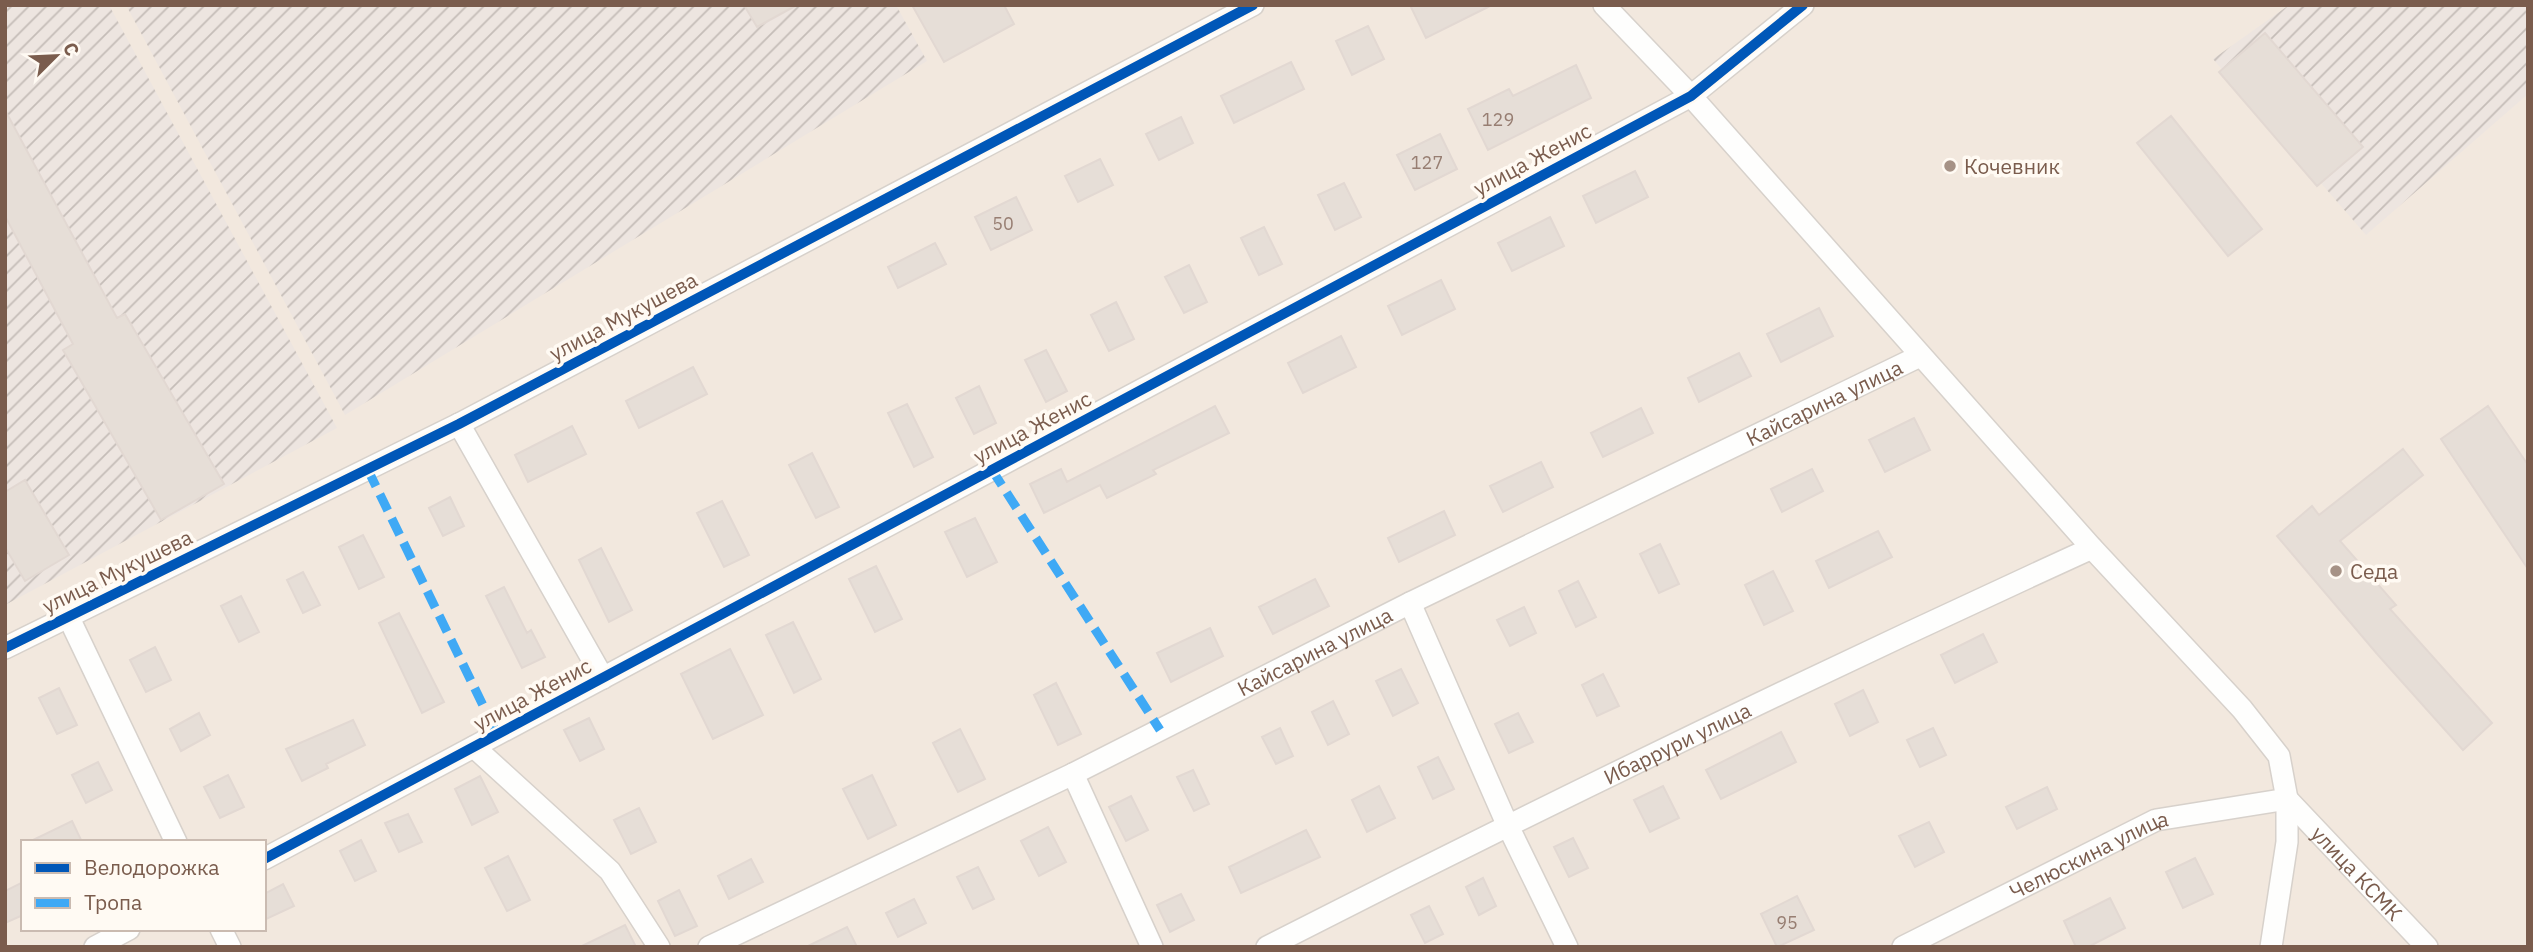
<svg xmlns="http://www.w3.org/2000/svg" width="2533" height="952" font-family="'IBM Plex Sans',sans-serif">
  <defs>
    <pattern id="industrial-furrows" width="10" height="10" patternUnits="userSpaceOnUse" patternTransform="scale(1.75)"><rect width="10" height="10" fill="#ede5e0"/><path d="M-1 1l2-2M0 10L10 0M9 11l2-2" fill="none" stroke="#c5bdb8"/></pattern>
  </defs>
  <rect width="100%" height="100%" fill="#f9f5f0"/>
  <path fill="#f2e8de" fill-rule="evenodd" d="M5,5h2523v942h-2523zM23,842h241v87h-241z"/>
  <path fill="url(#industrial-furrows)" d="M5,5h104l228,423 -332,177z
    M126,5h770l31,56 -582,354z
    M2289,5h239v89l-162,141 -153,-176z"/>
  <path fill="#e6ded7" stroke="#e2d8d2" stroke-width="2" d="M744,5h53l-40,22z
    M912,5h92l10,19 -70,38z
    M1410,5h82l-66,33z
    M1368,26l16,33 -32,16 -16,-34z
    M2265,33l98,114 -46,39 -98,-114z
    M1291,62l13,27 -70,34 -13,-27z
    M1576,65l15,33 -103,52 -20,-41 41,-20 4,7z
    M5,110l112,208 8,-4 99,170 -63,36 -98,-170 10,-6 -68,-128z
    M2171,116l91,113 -34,27 -91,-113z
    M1181,117l12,26 -34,17 -13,-26z
    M1440,134l17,35 -42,21 -18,-35z
    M1100,159l13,26 -35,17 -13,-26z
    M1635,171l13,26 -52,26 -13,-27z
    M1344,183l17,34 -26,13 -17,-35z
    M1016,197l16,33 -41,20 -16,-33z
    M1550,217l14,29 -52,25 -14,-28z
    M1264,227l18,37 -23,11 -18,-37z
    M935,243l11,21 -48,24 -10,-21z
    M1189,265l18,37 -23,11 -19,-36z
    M1441,280l14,29 -53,26 -14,-29z
    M1116,302l18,37 -25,12 -18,-36z
    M1819,308l14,28 -52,26 -14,-28z
    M1341,336l15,31 -53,26 -15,-30z
    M1046,350l21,41 -21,11 -21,-42z
    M1739,353l12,23 -52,26 -11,-24z
    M693,367l14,27 -68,34 -13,-27z
    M979,386l17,37 -22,11 -18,-36z
    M907,404l26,53 -19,10 -26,-54z
    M1215,406l14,27 -76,37 3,4 -49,24 -7,-13 -56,28 -14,-29 31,-15 6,13z
    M2488,406l40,59v104l-87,-130z
    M1641,408l12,25 -50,24 -12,-24z
    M1914,418l16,32 -45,22 -16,-32z
    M572,426l14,28 -58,28 -13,-27z
    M2403,449l20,26 -83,66 56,64 -6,4 102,114 -29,27 -85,-95 -101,-119 35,-30 7,9z
    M812,453l27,54 -23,11 -27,-53z
    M1541,462l12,25 -50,25 -13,-26z
    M1812,469l11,22 -41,21 -11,-23z
    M25,480l44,75 -44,26 -20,-34v-55z
    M450,497l14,29 -21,10 -14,-28z
    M722,501l27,54 -25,12 -27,-54z
    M1444,511l11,24 -56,27 -11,-24z
    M975,518l22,44 -30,15 -22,-45z
    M1878,531l14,26 -63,31 -13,-27z
    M363,535l21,42 -25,12 -20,-42z
    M1660,544l19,40 -20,9 -19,-39z
    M601,548l31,62 -23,12 -30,-62z
    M876,566l26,53 -27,13 -26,-53z
    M1773,571l20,40 -29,14 -19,-40z
    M303,572l17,33 -17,8 -16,-33z
    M1315,579l14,27 -56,28 -14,-27z
    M1578,581l18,36 -20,10 -17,-36z
    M504,587l23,46 4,-3 14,27 -23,11 -36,-72z
    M241,596l18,36 -20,10 -18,-36z
    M1524,607l12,26 -26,13 -13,-26z
    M399,613l45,89 -22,11 -43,-90z
    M793,622l28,57 -27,14 -28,-58z
    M1210,628l13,28 -52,26 -14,-29z
    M1983,634l14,28 -42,21 -14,-28z
    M155,647l16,33 -25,12 -16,-32z
    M730,649l33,66 -50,24 -32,-65z
    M1401,669l17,34 -25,13 -17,-35z
    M1603,674l16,32 -22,10 -15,-31z
    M1056,683l25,51 -23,11 -24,-50z
    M59,688l18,37 -20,9 -18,-36z
    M1863,690l15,32 -28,14 -15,-32z
    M1333,701l16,33 -21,11 -16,-33z
    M199,713l11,22 -29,16 -11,-22z
    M1518,713l15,29 -24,11 -14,-29z
    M589,718l15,31 -24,12 -16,-31z
    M353,720l12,25 -39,19 2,4 -26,13 -16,-32z
    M1280,728l13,28 -17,8 -14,-27z
    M1933,728l13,27 -26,12 -13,-27z
    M960,729l25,50 -27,13 -25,-49z
    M1781,732l15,30 -75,37 -15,-29z
    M1438,757l16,32 -21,10 -15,-32z
    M98,762l14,28 -26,13 -14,-28z
    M1193,770l16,34 -15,7 -17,-34z
    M228,775l16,32 -24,11 -16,-31z
    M872,775l24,50 -28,14 -25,-50z
    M480,776l18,36 -26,13 -17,-36z
    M1379,786l16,32 -28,14 -15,-32z
    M1663,786l16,32 -29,14 -16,-32z
    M2047,787l10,22 -40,20 -11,-22z
    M1131,796l17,34 -22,11 -17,-34z
    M639,808l17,34 -25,12 -17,-34z
    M408,814l14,28 -23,10 -14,-29z
    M72,821l10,21h-53z
    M1929,822l15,30 -29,15 -16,-31z
    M1048,827l18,35 -27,14 -18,-35z
    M1306,830l14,27 -79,36 -12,-26z
    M1573,838l15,30 -19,9 -15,-30z
    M361,840l15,31 -21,10 -15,-30z
    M508,856l22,44 -23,11 -22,-43z
    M2195,858l18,36 -30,14 -17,-36z
    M751,859l12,23 -34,17 -11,-23z
    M978,867l16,32 -21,10 -16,-32z
    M1483,878l13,28 -17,9 -13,-28z
    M23,882v33l-18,8v-32z
    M283,884l11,22 -30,14v-26z
    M679,890l18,36 -22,10 -17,-35z
    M1181,894l13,26 -24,12 -13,-27z
    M1797,896l17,34 -37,17 -16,-33z
    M2110,898l15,30 -37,19h-12l-12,-26z
    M914,899l12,24 -28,14 -12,-24z
    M1429,906l14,28 -18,9 -14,-28z
    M625,925l11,22h-56z
    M847,927l10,20h-51z"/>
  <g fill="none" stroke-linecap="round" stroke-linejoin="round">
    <defs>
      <g id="street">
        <path d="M1604,5l87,91 401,452 150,161 37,47 8,43v43l-16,105"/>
        <path d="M459,424l144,254"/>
        <path d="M1410,603l97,221 60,123"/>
        <path d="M68,616l108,226"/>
        <path d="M5,648l454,-224 794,-419"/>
        <path d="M474,747l136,124 49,76"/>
        <path d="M1073,774l79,173"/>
        <path id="s1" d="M2287,799l140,148"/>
        <path d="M264,859l1427,-763 112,-91"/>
        <path d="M221,929l9,18"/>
        <path d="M95,947l34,-18"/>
        <path id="s2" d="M709,947l364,-173 337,-171 510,-247"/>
        <path id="s3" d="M1267,947c272,-139 547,-272 825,-399"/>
        <path id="s4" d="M1903,947l253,-127 131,-21"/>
      </g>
    </defs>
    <use href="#street" stroke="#d7d1cb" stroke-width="24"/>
    <use href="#street" stroke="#fefefd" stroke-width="21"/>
    <path stroke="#3fa9f5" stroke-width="9" stroke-dasharray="18 9" stroke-linecap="butt" d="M368,470l129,264
      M992,470l168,260"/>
    <defs>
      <path id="cycleway" d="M5,648l454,-224 794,-419
        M264,859l1427,-763 112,-91"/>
    </defs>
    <use href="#cycleway" stroke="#fffaf3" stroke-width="15"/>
    <use href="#cycleway" stroke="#0057b8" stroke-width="10"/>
  </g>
  <g fill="#a69286" stroke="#fffaf3" stroke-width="2.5">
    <circle cx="1950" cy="166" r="7"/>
    <circle cx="2336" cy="571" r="7"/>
  </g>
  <g text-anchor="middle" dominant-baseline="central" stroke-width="7" stroke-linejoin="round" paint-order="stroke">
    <g font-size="18" fill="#977e72">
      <text x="1498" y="119">129</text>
      <text x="1427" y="162">127</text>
      <text x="1003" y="223">50</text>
      <text x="1787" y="922">95</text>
    </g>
    <g font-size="21" fill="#7a5c4d" stroke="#fffaf3">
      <text transform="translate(1532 159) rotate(-28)">улица Женис</text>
      <text transform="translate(623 316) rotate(-28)">улица Мукушева</text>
      <text stroke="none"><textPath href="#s2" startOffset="1241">Кайсарина улица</textPath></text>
      <text transform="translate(1032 427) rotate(-28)">улица Женис</text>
      <text transform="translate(117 571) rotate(-26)">улица Мукушева</text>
      <text stroke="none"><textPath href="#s2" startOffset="674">Кайсарина улица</textPath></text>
      <text transform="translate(532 694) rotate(-28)">улица Женис</text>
      <text stroke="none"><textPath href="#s3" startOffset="458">Ибаррури улица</textPath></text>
      <text stroke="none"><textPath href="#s4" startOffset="208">Челюскина улица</textPath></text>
      <text stroke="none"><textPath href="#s1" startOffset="102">улица КСМК</textPath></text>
    </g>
    <g font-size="21" fill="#7a5c4d" stroke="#fffaf3" text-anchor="start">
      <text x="1964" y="166">Кочевник</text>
      <text x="2350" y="571">Седа</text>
    </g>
  </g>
  <rect width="2533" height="952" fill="none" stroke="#7a5c4d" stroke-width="14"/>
  <rect x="21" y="840" width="245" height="91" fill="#fffaf3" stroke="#cabbb1" stroke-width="2"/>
  <rect x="35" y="863" width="35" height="10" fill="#0057b8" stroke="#cabbb1" stroke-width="2"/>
  <text x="84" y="875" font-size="21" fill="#7a5c4d">Велодорожка</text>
  <rect x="35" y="898" width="35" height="10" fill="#3fa9f5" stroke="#cabbb1" stroke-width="2"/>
  <text x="84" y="910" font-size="21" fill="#7a5c4d">Тропа</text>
  <g transform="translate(56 56) rotate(66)" stroke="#fffaf3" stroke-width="5" paint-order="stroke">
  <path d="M0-5L12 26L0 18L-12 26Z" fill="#7a5c4d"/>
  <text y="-10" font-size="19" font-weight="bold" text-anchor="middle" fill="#7a5c4d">С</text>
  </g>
</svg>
